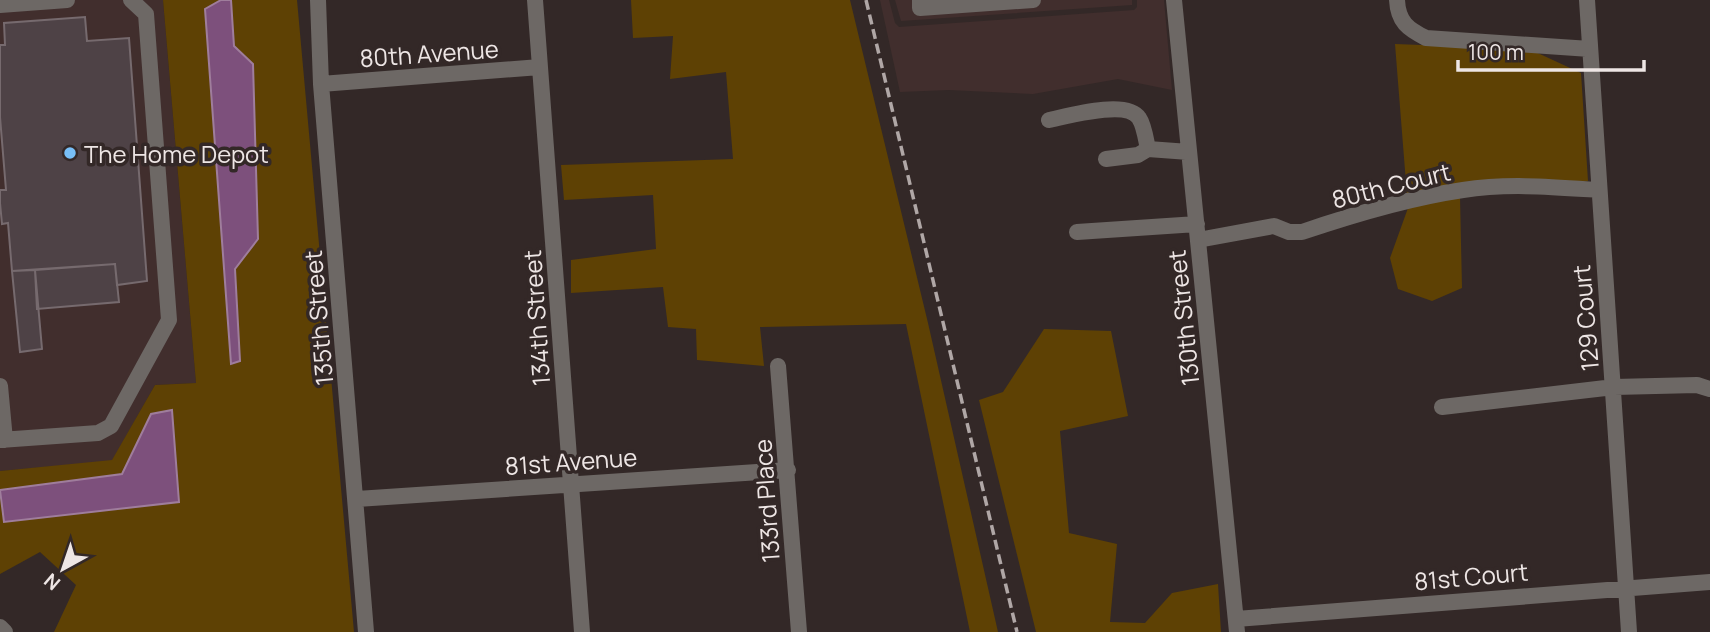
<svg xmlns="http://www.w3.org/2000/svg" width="1710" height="632" font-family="Manrope,sans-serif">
  <rect width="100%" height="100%" fill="#332827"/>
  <path fill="#412e2d" d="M0,0h163l33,383 -41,2 -43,76 -112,10z
    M880,0h9l6,23 4,4 235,-17 3,-3v-7h27l8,90 -54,-11 -85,15 -84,-4 -49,2z
    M895,0h237v5l-231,16z"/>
  <path fill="#5e4104" d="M163,0h134l57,632h-300l22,-47 -36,-33 -40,22v-103l112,-11 43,-75 41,-2z
    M631,0h219l78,323 70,309h-28l-64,-308 -146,3 4,39 -67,-6 -1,-31 -28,-2 -5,-40 -92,6v-33l85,-11 -3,-54 -89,5 -3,-35 172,-6 -7,-87 -56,7 3,-43 -40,2z
    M1395,44l134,5 52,24 7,108 -128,16 2,91 -30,13 -34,-12 -8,-31 18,-50z
    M1044,329l67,2 17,85 -68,15 9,102 48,11 -7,78 35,1 27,-30 46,-9 3,48h-185l-57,-232 24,-8z"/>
  <path fill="#7d507c" stroke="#9f7d9c" stroke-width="2" d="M221,0h10l3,46 19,18 5,175 -23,30 5,92 -9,3 -26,-355z
    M172,410l7,92 -175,20 -4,-32 122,-16 29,-60z"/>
  <path fill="#4e4246" stroke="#766a6e" stroke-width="2" d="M85,17l2,24 42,-3 18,243 -30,4 -2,-21 -103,7 -4,-48 -6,1 -2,-21v-13h6l-6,-73v-72h5l-1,-22z
    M115,264l4,38 -82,7 -2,-39z
    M35,270l7,79 -22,3 -8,-81z"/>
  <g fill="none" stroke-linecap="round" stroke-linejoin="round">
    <path stroke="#6d6865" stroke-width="16" d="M318,0l3,84 45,548
      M535,0l47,632
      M920,0v8l113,-8
      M1174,0l63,632
      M1397,0c1,22 11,29 29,38l164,11
      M1587,0l42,632
      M0,5l67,-5
      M321,84l219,-17
      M1049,120c19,-4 78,-21 90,-2 5,7 7,22 9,31l41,3
      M1106,159l32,-4 10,-6
      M1077,232l120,-8
      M1198,240l76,-14 15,6h13c53,-18 106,-34 161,-42 44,-7 91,-3 135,0
      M778,366l21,266
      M0,386l5,54
      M1442,407l172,-20 83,-2 13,4
      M0,440l98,-7 13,-7 58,-106 -23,-306 -15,-14
      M357,499l431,-29
      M1236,619l474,-37
      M0,627l5,5"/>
    <path stroke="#b0a7a6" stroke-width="3.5" stroke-dasharray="10 5" stroke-linecap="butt" d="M866,0l151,632"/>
  </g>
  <circle fill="#78bff7" stroke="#332827" stroke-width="2.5" cx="70" cy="153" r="7"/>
  <g text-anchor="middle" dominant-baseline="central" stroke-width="7" stroke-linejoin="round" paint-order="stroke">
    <g font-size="24" fill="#eee6e5" stroke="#332827">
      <text transform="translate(429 53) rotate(-4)">80th Avenue</text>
      <text transform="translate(1391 185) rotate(-14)">80th Court</text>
      <text transform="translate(318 318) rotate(-95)">135th Street</text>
      <text transform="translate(536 318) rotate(-94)">134th Street</text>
      <text transform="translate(1183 318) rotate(-96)">130th Street</text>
      <text transform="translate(1585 318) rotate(-95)">129 Court</text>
      <text transform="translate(571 461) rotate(-4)">81st Avenue</text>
      <text transform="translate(766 501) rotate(-94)">133rd Place</text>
      <text transform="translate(1471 576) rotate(-5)">81st Court</text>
    </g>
    <g font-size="24" fill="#eee6e5" stroke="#332827" text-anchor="start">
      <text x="84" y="153">The Home Depot</text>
    </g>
  </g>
  <g transform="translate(63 569) rotate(220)" stroke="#332827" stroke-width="5" paint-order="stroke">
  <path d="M0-5L12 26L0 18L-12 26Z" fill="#eee6e5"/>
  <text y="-10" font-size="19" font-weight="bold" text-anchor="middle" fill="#eee6e5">N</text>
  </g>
  <path d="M1458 60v10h186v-10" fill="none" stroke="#eee6e5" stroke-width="3.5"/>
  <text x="1468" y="60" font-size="21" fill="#eee6e5" stroke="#332827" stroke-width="5" paint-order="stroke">100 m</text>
</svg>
